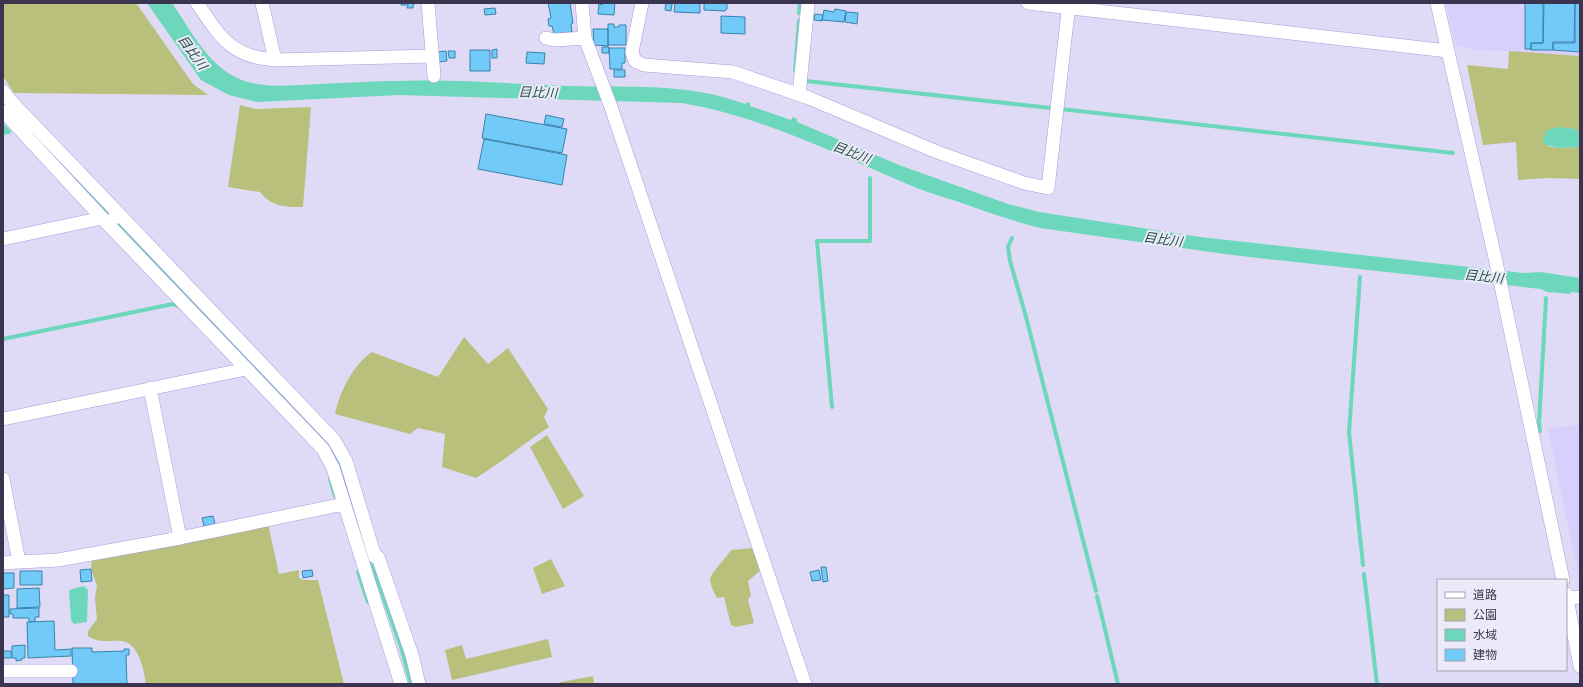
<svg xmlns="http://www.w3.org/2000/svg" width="1583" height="687" font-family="'Golos Text','Noto Sans JP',sans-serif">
  <rect width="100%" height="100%" fill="#dfdaf6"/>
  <path fill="#d8cffc" d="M1446,3h134v53l-109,-7 -15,-4z
    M1580,424v161l-32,-156z"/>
  <path fill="#b8c07c" d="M3,3h133l57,81 15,11 -194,-2 -11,-17z
    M1509,51l71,5v77l-5,-4 -12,-1 -15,18 10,2 22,-1v32l-31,-1 -31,2 -2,-38 -33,3 -16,-80 41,4z
    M240,105l16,4 55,-2 -8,100c-18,0 -31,0 -43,-15l-32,-5z
    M464,337l24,27 20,-16 40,61 -4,8 5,10c-25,16 -48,36 -73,51l-34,-11 3,-33 -27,-6 -8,6 -75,-20c5,-23 18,-49 37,-62l66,25z
    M547,435l37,61 -21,13 -33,-62z
    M268,524l11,50 20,-4v8l4,2h15l26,104h-198c-2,-14 -7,-42 -25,-43 -12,-1 -21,3 -33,-5v-5l9,-12 -2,-22 2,-11 -6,-17 1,-9z
    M754,548l8,21 -14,12 3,14 -3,5 6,23 -18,4 -5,-2 -7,-28 -7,1c-3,-5 -6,-12 -7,-18 -1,-5 17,-23 21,-30z
    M551,559l14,27 -23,8 -9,-26z
    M548,639l4,18 -100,23 -7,-30 17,-5 4,14z
    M593,676l1,8h-35l2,-2z"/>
  <path fill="#6cd7bb" d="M147,3h25c18,26 34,59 63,74 25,13 58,8 85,7 27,-1 53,-3 80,-3 56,-2 113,3 169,5 62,2 117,-4 176,18l2,-2 3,1v3l41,14 2,-3 4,2v3l102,43 109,39 31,8 161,25 323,36 17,-1 40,6v15l-9,-1v2l-24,-2 -6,-3 -309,-34 -192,-27c-27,-7 -54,-16 -81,-26 -18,-6 -37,-11 -54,-19 -72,-31 -146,-67 -223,-80l-283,-8 -142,7 -28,-7 -28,-15z
    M1559,127l16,2 5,4v14l-22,1 -14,-4 -1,-5 4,-9z
    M84,586l4,4 -1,32 -13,2 -3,-4 -2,-29 3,-2z"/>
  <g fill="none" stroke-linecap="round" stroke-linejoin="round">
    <path stroke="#6cd7bb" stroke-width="4" d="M799,13l1,-10
      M795,71l4,-50
      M806,81l245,27
      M3,102l6,7
      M1061,109l392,44
      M3,126l6,6 -6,1
      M29,130l80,84
      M116,222l214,223 10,20 12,38
      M1012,238l-4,9 2,14 15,52 71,278
      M1360,277l-11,155 14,133
      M3,339l170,-35 6,2
      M832,407l-15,-166h53v-63
      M1540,431l-1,-8 7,-125
      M330,479l5,17
      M371,562l30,85 10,37
      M358,572l10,30
      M1364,574l13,110
      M1097,596l21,88"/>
  </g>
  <path fill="#72caf9" stroke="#3983a9" d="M401,3h13v2h-1v3h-6l1,-3h-7z
    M548,3h22l3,20 -2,1 1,8 -18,2 -2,-8h-3l-1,-7 3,-1z
    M602,3h13l-1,12 -16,-1 1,-10 3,1z
    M666,3l6,1 -1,7 -6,-1z
    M675,3h25v10l-26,-1z
    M704,3h23v6l-2,2 -21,-1z
    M1525,3h18v40h-12v6h-6z
    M1544,3h31l-1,39h-21v8h-22v-7h12z
    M1575,3h5v49l-27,-2v-7h22z
    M495,8l1,6 -11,1 -1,-6z
    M835,9l11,2 -2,11 -22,-2 2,-10 10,2z
    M846,12l12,1 -1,11 -12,-2z
    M815,14l8,1 -1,6 -8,-1z
    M721,16l24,1v17l-24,-1z
    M608,24h6v3h5v-2h7v20h-18z
    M593,29h15v17l-14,-1z
    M602,47h7v6h-7z
    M609,48h16v15h-3v6h-12z
    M497,49v9h-5v-8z
    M470,50h20v21h-20z
    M446,51l1,10 -9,1 -1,-10z
    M448,51h7v7h-6z
    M527,52l18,1 -1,11 -18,-1z
    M614,70h11v7h-11z
    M486,114l81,15 -5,24 -80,-15z
    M546,115l18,4 -2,8 -18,-3z
    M484,139l83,16 -5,30 -84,-16z
    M213,516l2,8 -11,2 -2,-8z
    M821,567h5l2,14 -5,1z
    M91,569l1,12 -11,1 -1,-12z
    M312,570l1,6 -10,2 -1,-7z
    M819,570l2,10 -9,1 -2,-9z
    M20,571h22v14h-22z
    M3,573h11v15l-11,1z
    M39,588l1,19 -23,1v-19z
    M3,595h6v22h-6z
    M39,608v9h-4v4l-6,1v-4h-16v-4h-3v-5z
    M54,621l1,29 16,-1v7l-43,2 -1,-36z
    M25,645v13h-3v2l-6,1v-3h-4v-12z
    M72,648h20v4l32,-1v-2h5v6h-3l1,29h-54z
    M3,651h8v7h-8z"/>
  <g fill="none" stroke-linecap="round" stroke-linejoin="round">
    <defs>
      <path id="minor" d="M197,3c23,34 34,54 78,57l157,-4
        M262,3l13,57
        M428,3l6,73
        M582,3l3,35 26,69 194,577
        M642,3l-10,49 3,9 9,4 89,7 76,26 128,54 87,31 24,5 21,-185
        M1028,3l420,48
        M1437,3l59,259 67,318
        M546,38l9,2 30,-2
        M3,91l6,8 110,115 -7,6
        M799,95l9,-92
        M3,111l99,107 221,231 10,19 68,216
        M119,214l215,226 12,21 29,96
        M3,239l99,-21
        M150,388l30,150
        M3,419l243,-50
        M3,479l16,83 39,-2 122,-22 164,-34
        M378,557l34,98 7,29
        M3,563l16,-1
        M1566,594l14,72
        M1567,598l13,-1
        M3,671h68"/>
    </defs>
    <use href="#minor" stroke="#aa9cdc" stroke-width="14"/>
    <use href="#minor" stroke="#fff" stroke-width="13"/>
  </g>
  <g text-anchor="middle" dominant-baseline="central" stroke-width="4" stroke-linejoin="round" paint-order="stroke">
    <g font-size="13" font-style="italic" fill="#1f4e42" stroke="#eceaf8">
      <text transform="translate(193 52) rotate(54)">目比川</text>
      <text transform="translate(538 92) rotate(2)">目比川</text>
      <text transform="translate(852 152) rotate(21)">目比川</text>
      <text transform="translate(1163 239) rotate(8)">目比川</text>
      <text transform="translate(1484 276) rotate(6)">目比川</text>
    </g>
  </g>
  <rect width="1583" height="687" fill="none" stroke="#3a344f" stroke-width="8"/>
  <rect x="1437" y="579" width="130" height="92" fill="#eceaf8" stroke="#a5a1b4"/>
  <rect x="1445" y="592" width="20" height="6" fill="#ffffff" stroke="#a5a1b4"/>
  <text x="1473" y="599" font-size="12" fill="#3a344f">道路</text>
  <rect x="1445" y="609" width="20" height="12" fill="#b8c07c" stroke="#a5a1b4"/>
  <text x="1473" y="619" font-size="12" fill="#3a344f">公園</text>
  <rect x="1445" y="629" width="20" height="12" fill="#6cd7bb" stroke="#a5a1b4"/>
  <text x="1473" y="639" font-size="12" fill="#3a344f">水域</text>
  <rect x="1445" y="649" width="20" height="12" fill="#72caf9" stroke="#a5a1b4"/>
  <text x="1473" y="659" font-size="12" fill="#3a344f">建物</text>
</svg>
